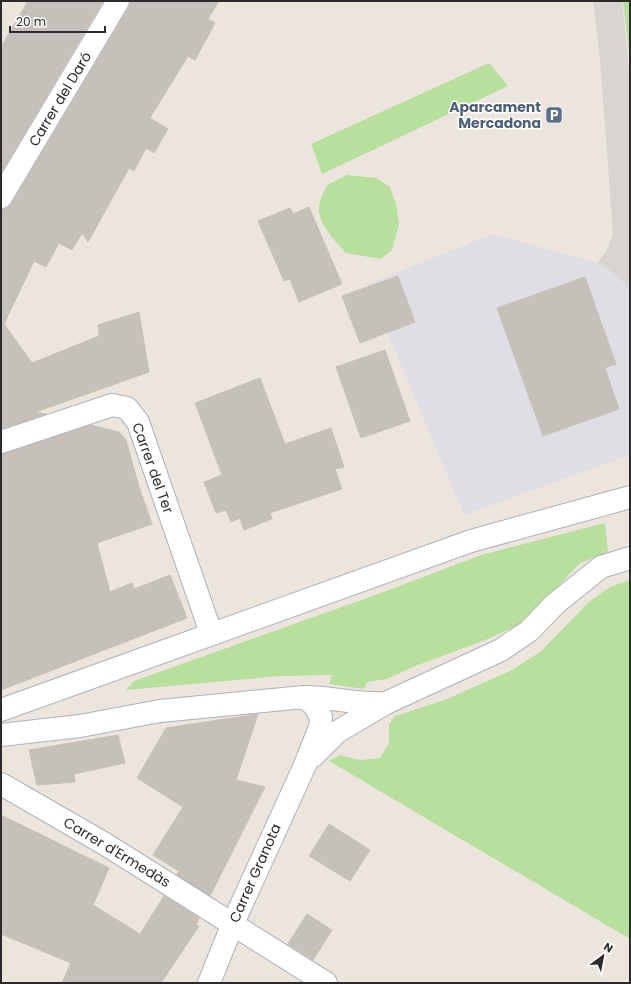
<svg xmlns="http://www.w3.org/2000/svg" width="631" height="984" font-family="Poppins,sans-serif">
  <rect width="100%" height="100%" fill="#ece5de"/>
  <path fill="#e0dee5" d="M493,234l105,29 14,9 18,16v167l-166,60 -97,-231z"/>
  <path fill="#b8df9e" d="M623,1h7v62z
    M489,63l19,23 -186,88 -11,-30z
    M347,175l29,3 14,9 6,18 3,19 -7,26 -11,9 -35,-6c-10,-11 -28,-29 -27,-45 0,-7 5,-16 8,-23z
    M605,523l3,29 -28,11 -44,47 -16,14 -32,15 -75,28 -26,12 -20,3 -3,7 -35,-5 3,-9 -52,1 -154,14 8,-9 250,-89 97,-37z
    M630,580v359l-301,-178 11,-6 20,5 20,-2 9,-15v-19l6,-8 52,-17 65,-29 28,-18 50,-51 20,-14z"/>
  <path fill="#d8d5d1" d="M593,1h29l8,76v211l-18,-16 -14,-9 10,-15 5,-14 -13,-175z"/>
  <path fill="#c5c0b9" stroke="#c7c1b8" d="M28,1h75l-102,172v-126z
    M130,1h89l-11,18 7,4 -20,37 -7,-4 -38,62 18,11 -14,24 -8,-5 -12,23 -5,-3 -41,74 -6,-9 -10,17 -13,-7 -13,24 -12,-6 -30,63 28,39 67,-27 -1,-11 41,-13 10,60 -113,40 10,2 -45,15v-220l6,-1 5,-5 117,-196z
    M309,207l33,77 -43,18 -9,-23 -6,2 -26,-60 32,-13 3,6z
    M398,276l17,46 -55,21 -18,-47z
    M585,277l31,87 -11,4 14,41 -76,27 -46,-128z
    M385,350l25,71 -49,17 -25,-71z
    M260,378l25,66 46,-16 13,39 -9,2 7,20 -72,24 2,6 -28,11 -4,-12 -9,4 -5,-12 -10,3 -12,-31 18,-7 -27,-72z
    M91,425l28,7 7,8 13,47 13,37 -55,19 13,49 22,-9 2,6 36,-14 17,43 -186,72v-236z
    M258,714l-22,66 29,7 -55,109 -33,-21 2,-4 -26,-16 30,-48 -46,-29 29,-50z
    M118,735l7,28 -51,11 1,8 -38,3 -8,-35z
    M1,815l108,53 -16,37 47,29 24,-38 35,22 -3,7 3,1 -38,57h-99l9,-20 -70,-29z
    M329,824l41,26 -20,31 -41,-25z
    M307,914l25,16 -19,30 -25,-16z"/>
  <g fill="none" stroke-linecap="round" stroke-linejoin="round">
    <defs>
      <path id="minor" d="M1,197l117,-196
        M1,442l111,-37 15,3 11,14 73,211
        M313,756l24,-24 49,-29
        M1,784l104,60 221,139
        M209,983l24,-60 72,-158 15,-38 1,-10 -4,-7 -3,-5 -10,-8"/>
      <path id="tertiary" d="M1,710l470,-169 159,-44
        M1,735l79,-9 80,-15 144,-14c28,0 54,8 82,6l115,-53 28,-19 26,-27 46,-37 29,-9"/>
    </defs>
    <use href="#minor" stroke="#aeb1bb" stroke-width="24"/>
    <use href="#tertiary" stroke="#aeb1bb" stroke-width="24"/>
    <use href="#minor" stroke="#fff" stroke-width="22"/>
    <use href="#tertiary" stroke="#fff" stroke-width="22"/>
  </g>
  <defs>
    <symbol id="parking-square" viewBox="-11 -11 22 22"><rect x="-9" y="-9" width="18" height="18" rx="4" fill="#5c6f8a" stroke="#fff"/><path d="M-3.5-5.5H1a3.5 3.5 0 0 1 0 7H-1V5.5H-3.5ZM-1-3.4V-.6H.8a1.4 1.4 0 0 0 0-2.8Z" fill="#fff"/></symbol>
  </defs>
  <g fill-rule="evenodd">
    <use href="#parking-square" x="544" y="105" width="20" height="20"/>
  </g>
  <g text-anchor="middle" dominant-baseline="central" stroke-width="3" stroke-linejoin="round" paint-order="stroke">
    <g font-size="14" fill="#2b2b2b" stroke="#fff">
      <text transform="translate(60 99) rotate(-59)">Carrer del Daró</text>
      <text transform="translate(153 468) rotate(70)">Carrer del Ter</text>
      <text transform="translate(117 852) rotate(31)">Carrer d'Ermedàs</text>
      <text transform="translate(255 873) rotate(-66)">Carrer Granota</text>
    </g>
    <g font-size="14" font-weight="bold" fill="#4e5e75" stroke="#fff" text-anchor="end">
      <text x="541" y="107">Aparcament<tspan x="541" dy="16">Mercadona</tspan></text>
    </g>
  </g>
  <rect width="631" height="984" fill="none" stroke="#2b2b2b" stroke-width="4"/>
  <g transform="translate(603 956) rotate(32)" stroke="#ffffff" stroke-width="3" paint-order="stroke">
  <path d="M0-3L7 15L0 10L-7 15Z" fill="#2b2b2b"/>
  <text y="-6" font-size="11" font-weight="bold" text-anchor="middle" fill="#2b2b2b">N</text>
  </g>
  <path d="M10 26v6h95v-6" fill="none" stroke="#2b2b2b" stroke-width="2"/>
  <text x="16" y="26" font-size="12" fill="#2b2b2b" stroke="#ffffff" stroke-width="3" paint-order="stroke">20 m</text>
</svg>
